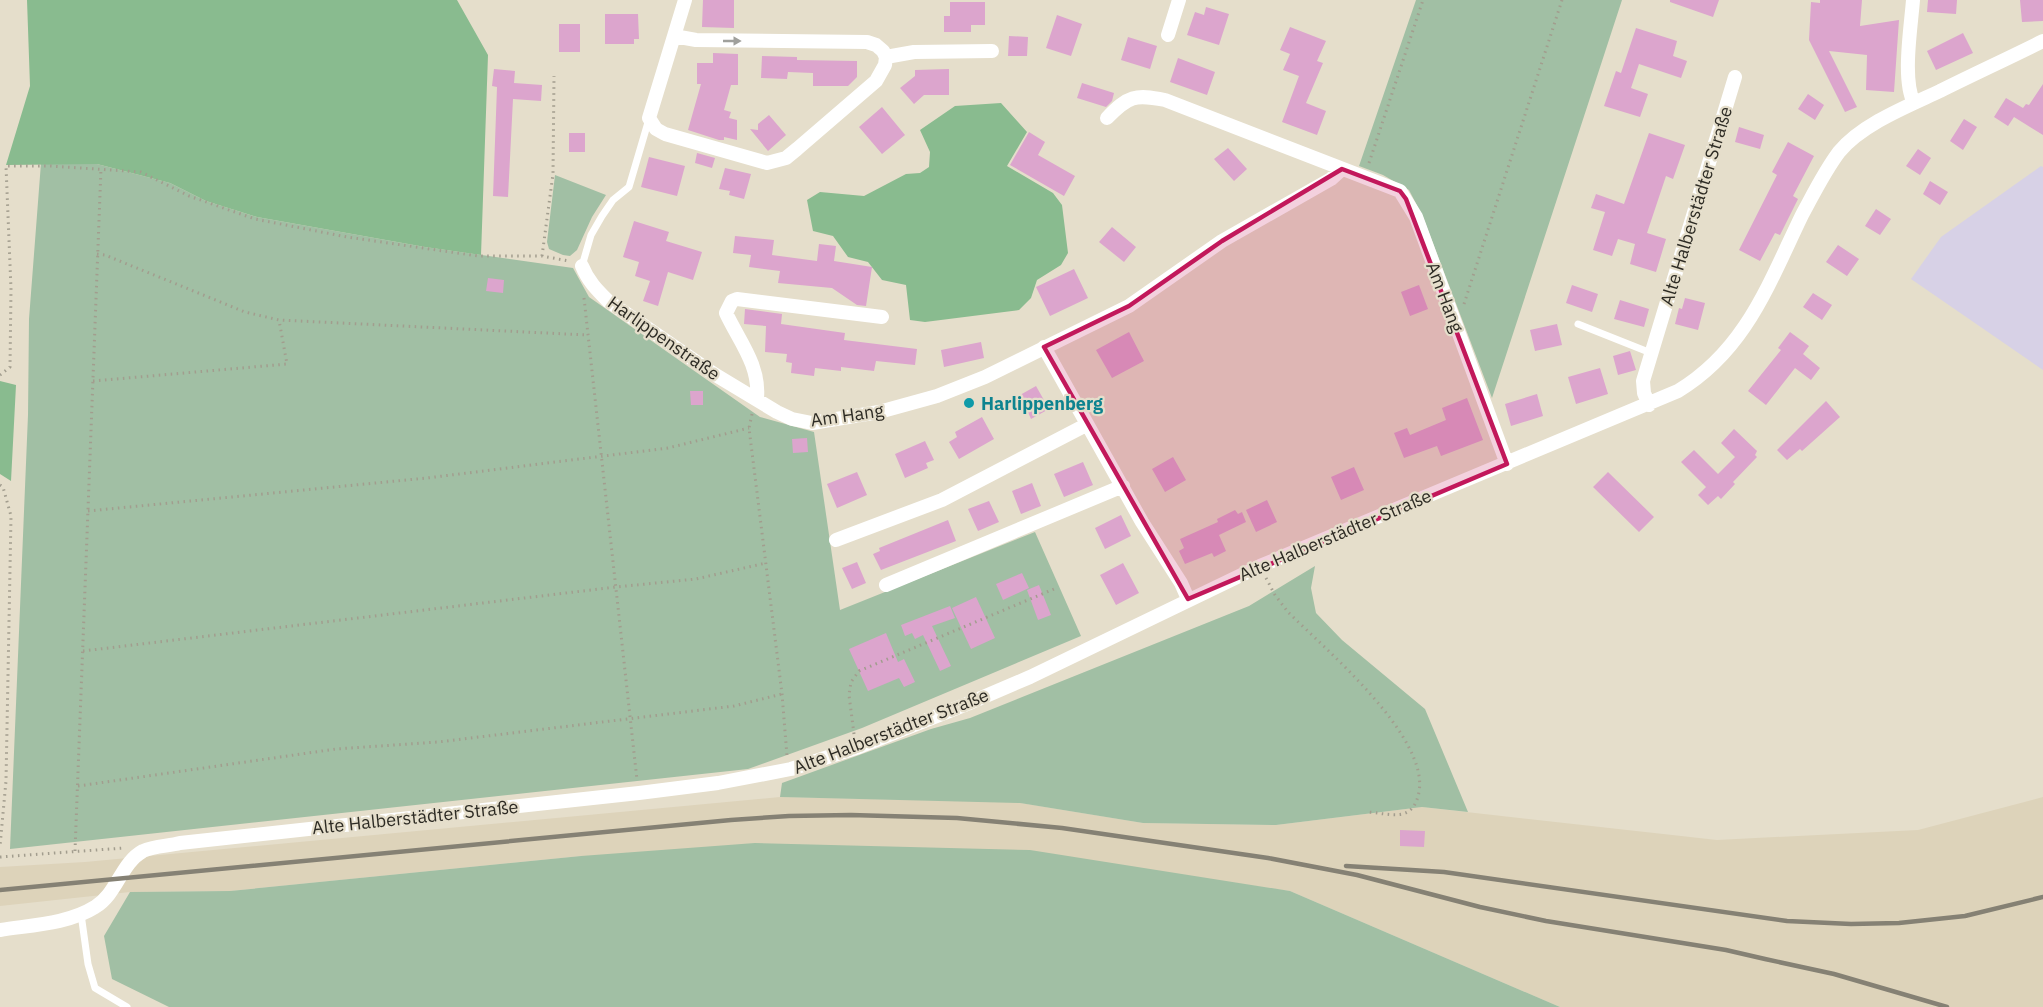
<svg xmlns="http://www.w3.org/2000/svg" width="2043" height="1007" font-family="'IBM Plex Sans',sans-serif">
  <rect width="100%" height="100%" fill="#e5decb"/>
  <path fill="#d7d1e6" d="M2041,166l2,1v203l-132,-91 30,-42z"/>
  <path fill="#ddd3ba" d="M780,797l235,5 128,21 133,2 146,-18 295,33 201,-10 125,-33v210h-483l-270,-116 -57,-8 -652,-27 -351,35 -100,1 -130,14v-39l85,-5z"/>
  <path fill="#a1bfa4" d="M1416,0h206l-130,398 -69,-181 -14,-27 -26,-15 -24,-9z
    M41,163l56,1 73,19 36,18 51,16 168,30 148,21 16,29 171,120 54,15 26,178 195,-78 46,104 -219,92 -114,41 -738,80 18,-434 1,-96z
    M555,175l51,20 -14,22 -15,33 -7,6 -7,-1 -14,-6 -2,-7z
    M1315,566l-4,22 5,25 26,27 83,69 43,103 -46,-5 -146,18 -133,-2 -123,-20 -240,-6 2,-14 149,-54 39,-11 279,-112z
    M755,843l275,7 260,41 270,116h-1391l-57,-28 -8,-43 26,-44 100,-1 351,-35z"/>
  <path fill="#89bb8f" d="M27,0h430l31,55 -7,200 -56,-8 -168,-30 -51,-16 -36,-18 -73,-19 -91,1 24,-79z
    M1001,103l26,29 -20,34 46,27 9,12 6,48 -7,12 -24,15 -6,18 -12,12 -94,12 -15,-2 -4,-35 -24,-5 -14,-18 -20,-5 -15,-21 -20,-5 -6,-31 13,-8 44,4 42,-22 14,-1 9,-6 1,-15 -10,-22 35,-24z
    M0,381l16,4 -5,96 -11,-7z"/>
  <path fill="#dca5cd" d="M703,0h31v28l-32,-1z
    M1670,0h49l-6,17 -43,-15z
    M1820,0h42l-2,26 39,-6 -5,72 -28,-2 1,-35 -38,-4 28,56 -12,5 -36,-72 2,-38 9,1z
    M1928,0h29l-1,14 -29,-2z
    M2020,0h23v21l-21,1z
    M950,2h35v23h-14v7h-27v-16h6z
    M1206,7l23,7 -10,31 -32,-10 8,-23 9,3z
    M605,14h33l1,25h-5v5h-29z
    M1057,15l25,9 -11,32 -25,-8z
    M559,24h21v28h-21z
    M1290,27l36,14 -9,20 6,2 -17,40 20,8 -9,24 -35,-13 17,-46 -16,-6 7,-16 -10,-4z
    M1636,28l41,13 -4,15 14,5 -6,17 -42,-14 -8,24 17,6 -8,23 -36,-11 12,-35 5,2z
    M1963,33l10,20 -37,17 -9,-19z
    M1009,36l19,1 -1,19h-19z
    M1128,37l29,9 -7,23 -29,-9z
    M713,53l25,1v31h-7l-7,25 7,2 -2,6 8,2v20l-13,-3v3h-5l-31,-10 13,-46h-4v-21h16z
    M762,56l35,1v3l60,1v16l-9,9h-35v-13l-25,-1 -1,7 -26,-1z
    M1178,58l37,14 -8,23 -37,-13z
    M494,69l21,2 -1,12 28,2 -1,16 -28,-2 -5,98 -15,-1 4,-109 -5,-1z
    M949,69v26h-25l-10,9 -14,-16 15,-12v-6z
    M1082,83l32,10 -2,8 -6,6 -29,-9z
    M2043,84v51l-29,-18 -6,9 -14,-9 12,-19 17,10 3,-4 3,1z
    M1808,94l16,11 -9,15 -17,-11z
    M882,107l23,28 -23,19 -23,-27z
    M769,115l17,20 -18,16 -18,-22 8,1v-6z
    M1964,119l13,8 -14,23 -13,-9z
    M1739,127l25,8 -4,14 -25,-7z
    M1029,132l16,10 -7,13 37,21 -11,20 -54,-31z
    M569,133h16v19h-16z
    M1649,133l36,12 -12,34 -7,-3 -19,57 19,6 -10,33 -26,-8 5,-20 -17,-5 -6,17 -19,-6 12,-38 -14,-4 5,-14 28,10z
    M1788,142l26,14 -21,40 5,3 -18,36 -5,-2 -15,28 -21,-11 38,-75 -5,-3z
    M1228,148l19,21 -13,12 -20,-22z
    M1918,149l13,9 -11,17 -14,-9z
    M697,153l18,5 -3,10 -17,-5z
    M649,157l36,9 -8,30 -36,-9z
    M725,168l26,6 -7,25 -15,-4 1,-4 -11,-2z
    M1930,181l18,11 -8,13 -17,-11z
    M1876,209l15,10 -11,16 -15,-9z
    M634,221l35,11 -3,9 36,11 -9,28 -25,-8 -10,34 -15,-5 7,-20 -15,-5 4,-14 -16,-5z
    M1112,227l24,20 -12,15 -25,-20z
    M735,236l39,4 -2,15 45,6 2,-17 17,2 -2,15 38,6 -6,39 -9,-1 -25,-17 -54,-5 2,-12 -31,-4 2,-12 -18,-2z
    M1838,245l21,14 -12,17 -21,-14z
    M1074,269l14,29 -38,18 -14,-29z
    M488,278l16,2 -1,13 -17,-2z
    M1419,285l9,24 -18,7 -9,-24z
    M1572,285l26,9 -6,18 -26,-9z
    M1813,293l19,12 -10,15 -19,-13z
    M1685,298l20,5 -7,27 -23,-6 4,-16 3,1z
    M1620,300l29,9 -5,18 -30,-8z
    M745,309l37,5 -1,10 64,9 -1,7 73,9 -2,16 -39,-4 -2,10 -33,-4v4l-26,-3 -1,8 -23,-3 1,-10 -6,-1 1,-8 -22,-2 1,-26 -22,-2z
    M1557,324l5,21 -27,6 -5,-21z
    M1129,332l15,29 -32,17 -16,-28z
    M1790,332l19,14 -6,8 17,14 -9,12 -16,-12 -29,37 -18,-14 33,-41 -3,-2z
    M981,342l3,16 -40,9 -3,-17z
    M1630,351l6,19 -18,5 -5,-19z
    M1600,368l8,26 -32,10 -8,-27z
    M1036,386l13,23 -18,10 -11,-24z
    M690,391h13v14h-12z
    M1537,394l6,22 -32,10 -6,-22z
    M1467,398l16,42 -42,16 -4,-10 -33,12 -10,-25 13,-5 3,7 36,-15 -4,-12z
    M1826,401l14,16 -38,34 -2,-2 -13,11 -10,-10z
    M982,417l12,22 -35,20 -10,-17 8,-5 -2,-5z
    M1734,429l23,22 -2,4 2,2 -24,25 2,2 -14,15 -3,-3 -10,9 -10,-10 8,-8 -25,-25 13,-12 24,24 17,-17 -14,-14z
    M807,438l1,14 -15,1 -1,-14z
    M925,441l9,19 -8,3 2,5 -23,10 -10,-24z
    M1173,457l13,23 -21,12 -13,-23z
    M1083,462l10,23 -29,12 -10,-23z
    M1354,467l10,23 -23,10 -10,-23z
    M857,472l10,23 -30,13 -10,-24z
    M1608,472l46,45 -15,15 -46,-45z
    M1032,483l9,23 -20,8 -9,-23z
    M1267,500l10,22 -21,10 -10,-22z
    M989,501l10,21 -21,9 -10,-22z
    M1235,510l3,4 4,-2 4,10 -27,13 7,16 -12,6 -2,-4 -27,11 -6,-13 5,-3 -4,-9 38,-17 -1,-3z
    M1121,515l10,21 -26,13 -10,-21z
    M948,520l8,21 -75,29 -8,-16 7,-3 -1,-3z
    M857,562l9,21 -14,6 -10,-21z
    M1123,563l16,30 -23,12 -16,-30z
    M1022,573l7,15 -26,12 -7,-16z
    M1039,585l12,30 -13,5 -11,-30z
    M976,597l19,41 -24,11 -19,-41z
    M950,606l5,12 -23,8 19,40 -11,5 -17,-36 -8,4 -3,-6 -7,3 -4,-11z
    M886,633l12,29 6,-3 11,23 -11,5 -5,-9 -31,13 -19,-42z
    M1400,830l25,1 -1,16 -24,-1z"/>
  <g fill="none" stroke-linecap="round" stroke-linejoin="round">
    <path stroke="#a29d8e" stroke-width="3" stroke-dasharray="1.5 4.5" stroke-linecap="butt" d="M1369,163l54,-163
      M97,254l8,1 140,57 34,8 308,15
      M542,256l11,-82 1,-98
      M584,298l53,482
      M1464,304l98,-304
      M0,375l10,-8 1,-78 -5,-123h44l91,6 48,24 66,23 92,18 131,19h64l27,5
      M93,381l194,-17 -8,-44
      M752,414l-3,14 33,266 5,62
      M0,485l3,2 8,29 -5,265 -6,65
      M88,511l339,-33 241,-30 81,-20
      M1266,578l9,17 13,17c37,37 141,124 131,180 -6,31 -27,22 -51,20
      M83,651l533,-64 80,-8 70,-16
      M854,734l-5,-39 2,-13 8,-11 195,-82
      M78,786l258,-37 102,-7 296,-36 48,-12
      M75,851l26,-683
      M0,857l124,-9"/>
    <path stroke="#fff" stroke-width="7" d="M582,266l9,-31 11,-19 11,-16 16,-13 20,-68
      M1578,324l73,29
      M81,914l7,50 7,24 32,19"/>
    <path stroke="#fff" stroke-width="14" d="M1913,0c-2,27 -11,80 1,103
      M1168,35l11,-35
      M674,36l22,4 171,2 9,3 7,6 3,6 -1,8 -9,16 -79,68 -11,9 -19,5 -102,-29 -9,-5 -7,-11 36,-118
      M886,57l28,-5 78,-1
      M1107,118c21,-22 28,-24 58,-18l235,91 16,26 91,247
      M582,266c6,15 15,24 26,35l106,73 63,38 15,7 20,4 67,-11 58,-16 48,-19 144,-71 93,-65 109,-62 11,-10
      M1044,347l98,175 39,61 7,16
      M757,398c3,-33 -18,-57 -31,-85l6,-12 5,-2 145,18
      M1649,405l-5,-12 -1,-12 92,-304
      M836,540l106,-40 144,-75
      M886,585l237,-99
      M0,930c31,-5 68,-6 95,-23 22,-13 26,-44 48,-56 11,-5 26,-5 37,-8l459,-50 79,-10 73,-14 68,-22 108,-43 63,-27 230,-111 418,-175c68,-41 91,-108 124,-176 12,-22 22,-43 37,-63 23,-28 69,-46 101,-61 34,-17 69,-33 103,-50"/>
    <path stroke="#858174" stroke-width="4.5" d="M1346,866l98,6 343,49 64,3 48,-1 66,-7 78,-19
      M0,890l731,-70 58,-4 62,-1 106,3 105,10 206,30 89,17 123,32 66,14 180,29 39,9 69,15 113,33"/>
  </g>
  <defs><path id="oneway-solid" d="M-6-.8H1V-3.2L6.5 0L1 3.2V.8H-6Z" transform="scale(1.5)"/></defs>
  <use fill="#a0a09c" href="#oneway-solid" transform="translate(732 41)"/>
  <path fill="#c2185b" fill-opacity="0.2" stroke="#c2185b" stroke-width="4.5" stroke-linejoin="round" d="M1342,169l58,22 6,8 101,265 -319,135 -144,-252 85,-41 93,-65z"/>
  <circle fill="#0f9aa8" stroke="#e5decb" stroke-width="2" cx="969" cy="403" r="6"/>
  <g text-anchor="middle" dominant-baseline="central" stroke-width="4.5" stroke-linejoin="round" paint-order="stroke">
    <g font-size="18" fill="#2d2b24" stroke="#e5decb">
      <text transform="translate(1696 206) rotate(-73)">Alte Halberstädter Straße</text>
      <text transform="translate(1445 297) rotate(69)">Am Hang</text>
      <text transform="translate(664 338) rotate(35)">Harlippenstraße</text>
      <text transform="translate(847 415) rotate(-8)">Am Hang</text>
      <text transform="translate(1335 535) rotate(-23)">Alte Halberstädter Straße</text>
      <text transform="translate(891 731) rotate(-21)">Alte Halberstädter Straße</text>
      <text transform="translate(415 817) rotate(-6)">Alte Halberstädter Straße</text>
    </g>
    <g font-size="18" font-weight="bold" fill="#0d838f" stroke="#e5decb" text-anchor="start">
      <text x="981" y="403">Harlippenberg</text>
    </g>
  </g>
</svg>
